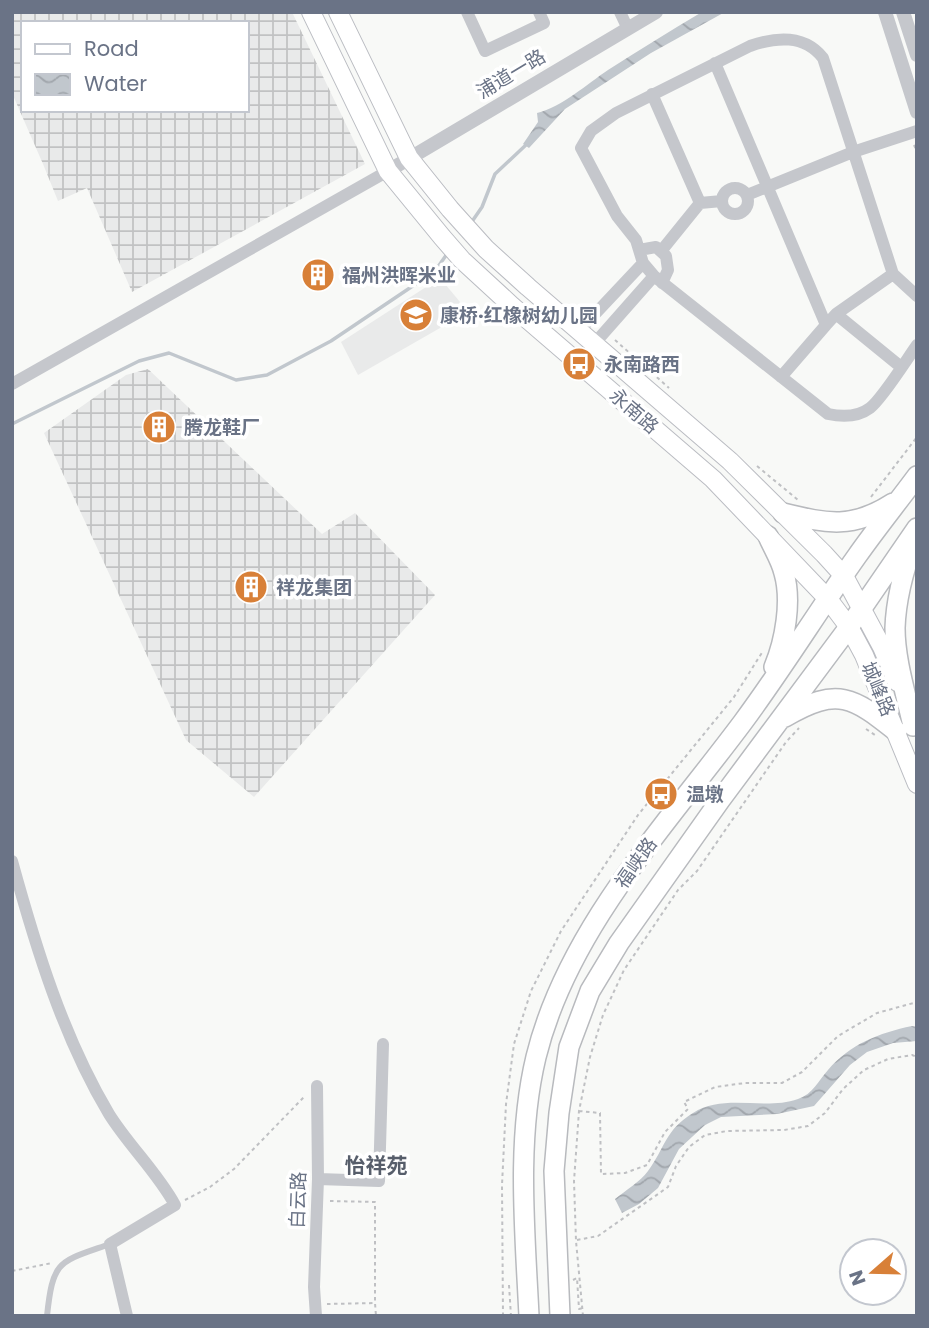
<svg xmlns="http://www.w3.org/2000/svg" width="929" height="1328" font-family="Poppins,'Noto Sans SC',sans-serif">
  <defs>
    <pattern id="industrial-grid" width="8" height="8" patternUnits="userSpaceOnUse" patternTransform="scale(1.75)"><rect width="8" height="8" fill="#e9eaea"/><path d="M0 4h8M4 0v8" fill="none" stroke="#c1c2c3"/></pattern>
    <pattern id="water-waves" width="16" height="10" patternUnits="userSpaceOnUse" patternTransform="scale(1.75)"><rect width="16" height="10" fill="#c1c7cd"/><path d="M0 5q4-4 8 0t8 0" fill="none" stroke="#a1a6ac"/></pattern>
  </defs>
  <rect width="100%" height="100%" fill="#f8f9f7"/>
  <path fill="#e9eaea" d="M440,278l20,24 -20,26 -82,47 -17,-33z"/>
  <path fill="url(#industrial-grid)" fill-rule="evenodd" d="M12,12h280l73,152 -233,128 -45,-104 -29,13 -15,-37 -31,-71zM23,23h224v87h-224z
    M148,369l174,165 33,-21 80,82 -181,202 -68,-57 -142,-307 82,-58z"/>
  <path fill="url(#water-waves)" d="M702,12h23l-74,41 -86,56 -36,39 -6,-4 15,-22 -1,-9c25,-6 50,-29 71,-43 31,-20 62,-39 94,-58z
    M912,1026l5,1v14l-24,2 -26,9 -17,13 -36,41 -37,8 -56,3 -16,8 -26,24 -21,39 -19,16 -17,9 -7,-14c11,-9 25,-17 33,-28 17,-23 17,-41 45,-58 31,-20 71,-2 105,-14 15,-5 20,-18 30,-29 22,-26 51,-37 84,-44z"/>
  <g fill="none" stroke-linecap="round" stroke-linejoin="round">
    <path stroke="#c1c7cd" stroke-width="3.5" d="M471,223l11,-16 13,-33 33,-31
      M12,424l127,-63 30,-8 67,27 31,-5 64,-34 104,-70 12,-17"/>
    <defs>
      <path id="secondary" d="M311,12l77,159 54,66 20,23 50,46 201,173 115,120 21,28 15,28 53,129
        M338,12l71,146 41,51 36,40 42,38 202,174 94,93 20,22 38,71 15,35"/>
      <path id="trunk" d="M783,513c45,11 70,16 110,-10
        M768,536c5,12 13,24 16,37 8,28 1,68 -10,94
        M785,717c53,-31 68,-20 112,15
        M913,726c-7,-32 -18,-66 -18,-98 1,-30 9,-59 19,-86
        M529,1316c-4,-84 -13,-176 7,-259 31,-127 131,-233 207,-335 40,-54 75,-111 114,-166 19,-27 40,-53 60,-80
        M560,1316l-6,-145 5,-58 10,-66 21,-56 29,-48 102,-144 128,-172 68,-99"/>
    </defs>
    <use href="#secondary" stroke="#babcc2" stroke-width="20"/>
    <use href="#trunk" stroke="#b8babe" stroke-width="22"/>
    <path stroke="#bfc0c3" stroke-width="2" stroke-dasharray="3.5 3.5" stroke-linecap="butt" d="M914,145l3,7
      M615,340l54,48
      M757,466l41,34
      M871,497l46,-60
      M866,729l9,6
      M579,1111l21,2 1,61 24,-1 22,-8 18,-33 23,-23 -4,-7 31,-15 30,-4h37l20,-11 36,-36 39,-23 40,-11
      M185,1200l25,-13 24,-18 70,-72
      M330,1201l45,1v101
      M577,1240l21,-4 70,-49 8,-21 13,-19 16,-12 22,-4 57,-1 24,-4 17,-13 18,-24 21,-19 24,-11 24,-4 5,2
      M12,1271l40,-8
      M573,1280l4,-2 2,31 4,-1
      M509,1285l2,31
      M327,1304l48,-1 1,13
      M503,1316l-1,-131 4,-81 8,-60 17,-53 30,-60 77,-116 96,-118 29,-46
      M583,1316l-7,-75 -2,-60 5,-70 11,-54 13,-42 21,-45 54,-80 19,-19 89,-129 13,-14"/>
    <path stroke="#c5c7cc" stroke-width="6" d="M47,1316c6,-57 12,-54 63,-72"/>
    <path stroke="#c5c7cc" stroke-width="12" d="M467,12l18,39 59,-28 -5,-11
      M620,12l8,17
      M715,63l111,262 10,-11 65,53
      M652,94l48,109
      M722 201a13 13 0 1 1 26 0a13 13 0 1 1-26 0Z
      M747,195l106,-43 64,-21
      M639,250l17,-3 10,9 2,14 -6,13
      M662,250l38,-47 22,-2
      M917,296l-24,-22 -70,-216c-19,-24 -47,-21 -73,-12l-134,67 -25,18 -10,17 36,68 19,24 7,23 11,13 174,138c14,3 30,3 42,-6 12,-9 37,-49 47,-63
      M836,314l57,-40
      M579,331l64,-68
      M594,344l60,-68
      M781,377l45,-52
      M12,384l376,-213
      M12,861c24,87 51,176 97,253 20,32 48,58 66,91l-65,39 17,72
      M318,1179l61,2 4,-137
      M316,1316l-2,-29 4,-108 -1,-93"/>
    <path stroke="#c5c7cc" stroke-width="14" d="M885,12l32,100
      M903,12l14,43
      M388,171l268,-159"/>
    <use href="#secondary" stroke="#fff" stroke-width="18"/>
    <use href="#trunk" stroke="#fff" stroke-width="19"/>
  </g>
  <defs>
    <symbol id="building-disc" viewBox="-11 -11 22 22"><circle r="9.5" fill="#d88038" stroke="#fff"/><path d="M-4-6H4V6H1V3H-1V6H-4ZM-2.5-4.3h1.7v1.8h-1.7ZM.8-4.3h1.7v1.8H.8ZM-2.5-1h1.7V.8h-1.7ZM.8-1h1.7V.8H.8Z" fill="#fff"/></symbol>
    <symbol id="school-disc" viewBox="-11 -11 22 22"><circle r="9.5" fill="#d88038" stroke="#fff"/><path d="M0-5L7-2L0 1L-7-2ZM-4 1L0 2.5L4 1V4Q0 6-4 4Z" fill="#fff"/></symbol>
    <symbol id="bus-disc" viewBox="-11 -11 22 22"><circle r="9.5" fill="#d88038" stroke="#fff"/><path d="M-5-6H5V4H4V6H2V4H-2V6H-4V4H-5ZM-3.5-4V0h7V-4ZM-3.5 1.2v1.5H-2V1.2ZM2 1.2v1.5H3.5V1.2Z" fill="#fff"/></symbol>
  </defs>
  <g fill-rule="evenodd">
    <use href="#building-disc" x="299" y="256" width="38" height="38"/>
    <use href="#school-disc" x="397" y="296" width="38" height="38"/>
    <use href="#bus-disc" x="560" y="345" width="38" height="38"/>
    <use href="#building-disc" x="140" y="408" width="38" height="38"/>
    <use href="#building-disc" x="232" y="568" width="38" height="38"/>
    <use href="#bus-disc" x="642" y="775" width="38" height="38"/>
  </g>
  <g text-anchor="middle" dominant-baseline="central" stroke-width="7" stroke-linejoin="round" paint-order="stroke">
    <g font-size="19" fill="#6a7386" stroke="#fff">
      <text transform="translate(511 74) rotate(-31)">浦道一路</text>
      <text transform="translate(634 411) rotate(41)">永南路</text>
      <text transform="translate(878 689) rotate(67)">城峰路</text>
      <text transform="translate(636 863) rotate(-55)">福峡路</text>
      <text transform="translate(298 1200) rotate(-88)">白云路</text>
    </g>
    <g font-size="19" font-weight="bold" fill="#6a7386" stroke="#fff" text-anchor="start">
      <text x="342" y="275">福州洪晖米业</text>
      <text x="440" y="315">康桥·红橡树幼儿园</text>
      <text x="604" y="364">永南路西</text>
      <text x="184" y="427">腾龙鞋厂</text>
      <text x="276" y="587">祥龙集团</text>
      <text x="686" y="794">温墩</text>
    </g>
    <g font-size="21" font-weight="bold" fill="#575e6b" stroke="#fff">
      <text x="376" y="1165">怡祥苑</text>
    </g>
  </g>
  <rect width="929" height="1328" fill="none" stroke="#6a7386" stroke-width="28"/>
  <rect x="21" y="21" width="228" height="91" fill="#ffffff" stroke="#c3c7cf" stroke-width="2"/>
  <rect x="35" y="44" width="35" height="10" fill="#ffffff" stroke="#c3c7cf" stroke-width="2"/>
  <text x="84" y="56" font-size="21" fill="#6a7386">Road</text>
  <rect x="35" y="74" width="35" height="21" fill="url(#water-waves)" stroke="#c3c7cf" stroke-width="2"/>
  <text x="84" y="91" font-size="21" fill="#6a7386">Water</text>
  <g transform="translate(873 1272) rotate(250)"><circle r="33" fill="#ffffff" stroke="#c3c7cf" stroke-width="2"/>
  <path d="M0-5L12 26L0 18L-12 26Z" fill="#d88038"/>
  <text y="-10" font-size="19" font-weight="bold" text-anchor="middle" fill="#6a7386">N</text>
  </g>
</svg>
